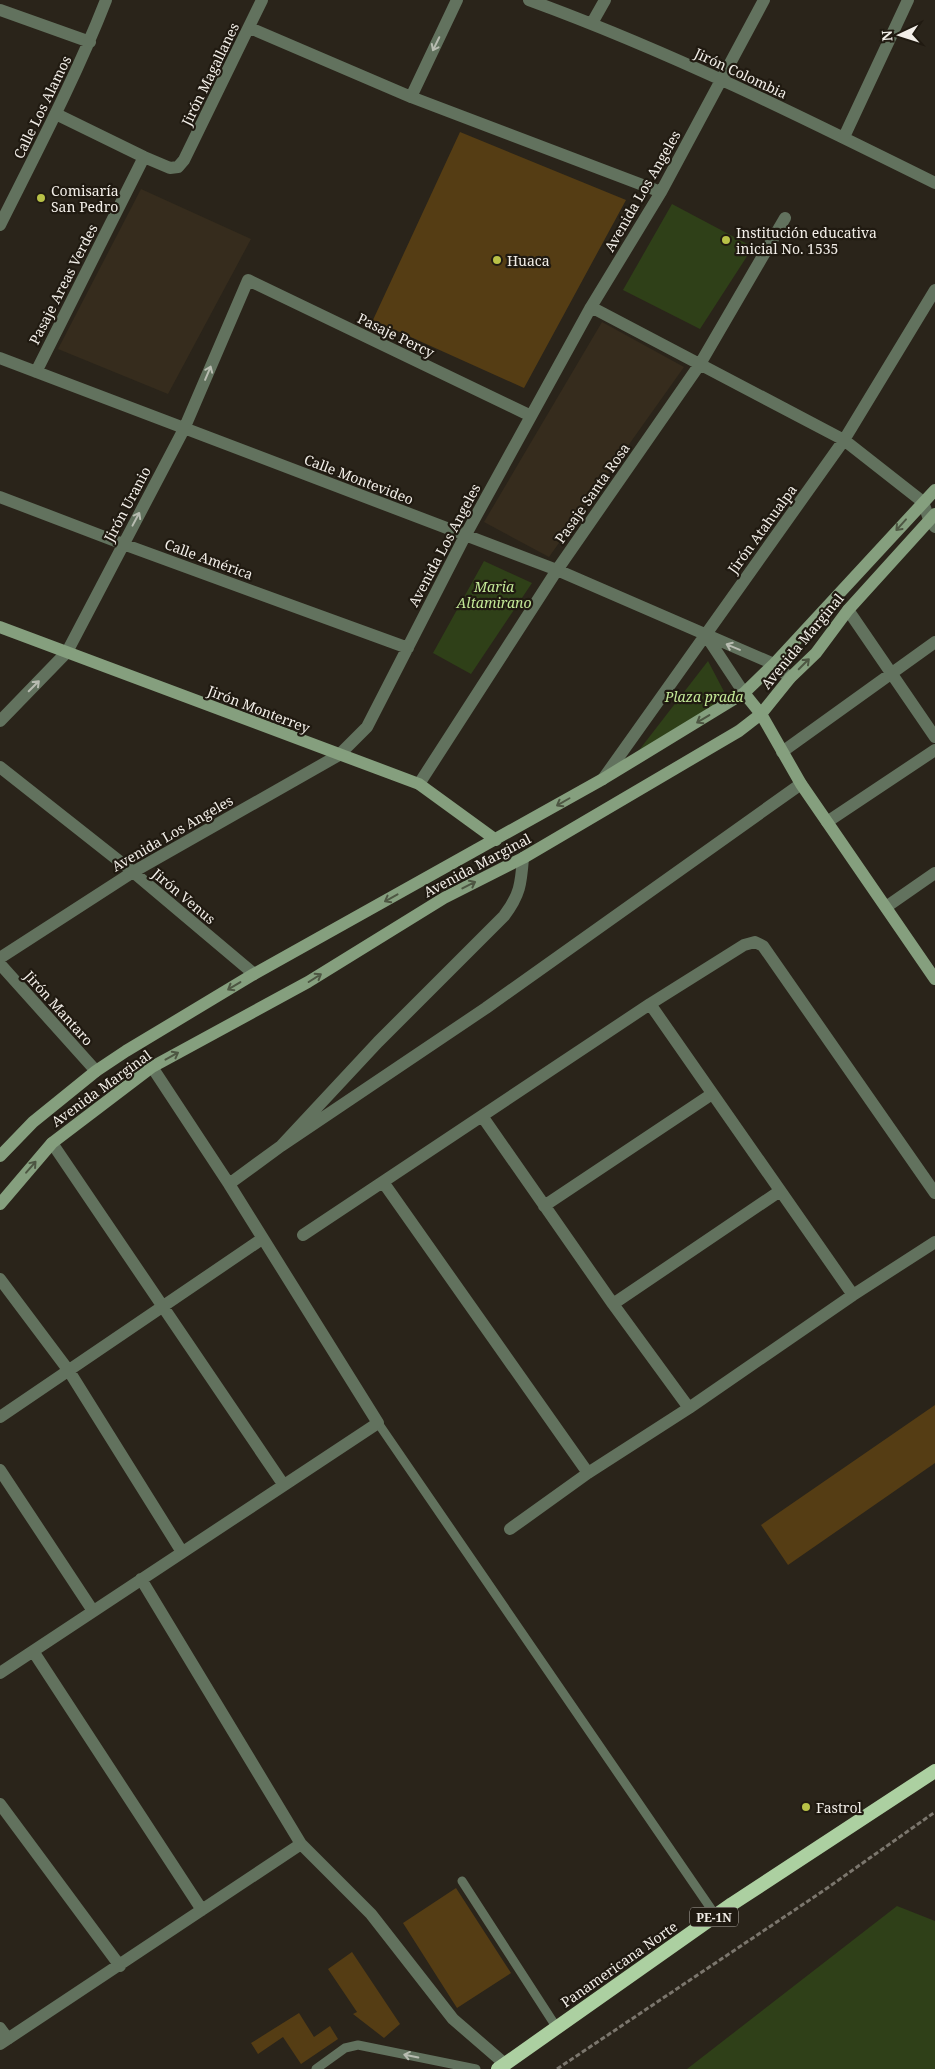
<svg xmlns="http://www.w3.org/2000/svg" width="935" height="2069" font-family="'Noto Serif',serif">
  <rect width="100%" height="100%" fill="#2a241a"/>
  <path fill="#362c1d" d="M141,189l110,50 -83,155 -110,-45z
    M602,322l82,45 -135,190 -65,-35z"/>
  <path fill="#2f4018" d="M672,204l81,43 -53,82 -77,-39z
    M484,561l48,22 -61,91 -38,-21z
    M708,661l22,42 -97,55z
    M897,1906l38,15v148h-248z"/>
  <path fill="#553d14" d="M460,132l166,68 -102,188 -151,-68z
    M935,1405v58l-147,102 -27,-40z
    M456,1888l55,85 -54,35 -54,-85z
    M352,1952l48,72 -16,14 -31,-24 4,-2 -29,-43z
    M299,2013l15,24 16,-11 8,13 -37,25 -18,-27 -25,17 -7,-11z"/>
  <g fill="none" stroke-linecap="round" stroke-linejoin="round">
    <path stroke="#7b766d" stroke-width="3" stroke-dasharray="5 2.5" stroke-linecap="butt" d="M557,2069l266,-178 112,-79"/>
    <path stroke="#62725e" stroke-width="9" d="M378,1423l338,493
      M462,1881l95,147
      M316,2069l29,-21 13,-3 118,24"/>
    <path stroke="#62725e" stroke-width="12" d="M529,0c140,51 273,117 406,183
      M0,10l90,32
      M592,23l13,-23
      M250,28l161,69 250,95
      M411,97l46,-97
      M56,114l88,43 26,11 8,-1 6,-7 78,-160
      M844,137l64,-137
      M0,225c37,-74 76,-148 106,-225
      M591,307l253,133 79,62 6,17 6,8
      M0,358l557,212 217,94 16,14
      M36,372l108,-215
      M0,497l123,47 285,104
      M848,610l87,127
      M705,634l39,59
      M0,721l67,-69 117,-223 64,-149 283,136
      M782,752l153,-110
      M0,767l133,105 121,102
      M603,779l241,-339 91,-150
      M419,784l138,-214 143,-206 85,-146
      M827,822l108,-72
      M886,907l49,-34
      M0,958l133,-86 206,-117 28,-28 98,-191 126,-229 70,-115 103,-192
      M0,964l96,107
      M650,1004l203,291
      M482,1116l131,188 76,104
      M52,1143l231,341
      M281,1146l205,-138 315,-224
      M383,1182l205,291
      M229,1184l52,-38 97,-104 126,-126c16,-21 17,-32 19,-58
      M544,1206l168,-112
      M303,1235l347,-231 94,-59 11,-3 8,4 172,247
      M0,1279l69,92 113,181
      M613,1304l167,-113
      M0,1417l262,-178
      M0,1470l93,141
      M510,1529l78,-56 101,-65 164,-113 82,-53
      M141,1579l160,265 70,70 82,105 52,45
      M33,1651l169,259
      M0,1673l378,-250 -149,-239 -77,-117
      M0,1804l120,162
      M0,2028l8,11
      M0,2044l301,-200"/>
    <path stroke="#859f7e" stroke-width="12" d="M0,627l419,157 77,56
      M744,693l17,21 40,70 134,195
      M0,1156l33,-34 63,-51 30,-20 128,-77 349,-195 141,-86 30,-29 161,-174
      M0,1204l52,-61 100,-76 156,-85 136,-84 79,-40 216,-127 22,-17 29,-36 26,-25 32,-43 87,-96"/>
    <path stroke="#acd0a1" stroke-width="14" d="M498,2069l234,-165 203,-133"/>
  </g>
  <defs><path id="oneway-shaft" d="M-6 0H5M1.5-3L5.5 0L1.5 3" fill="none" stroke-width="1.6" stroke-linecap="round" stroke-linejoin="round" transform="scale(1.25)"/></defs>
  <g stroke="#b8bcb1">
    <use href="#oneway-shaft" transform="translate(436 44) rotate(116)"/>
    <use href="#oneway-shaft" transform="translate(208 373) rotate(-67)"/>
    <use href="#oneway-shaft" transform="translate(136 519) rotate(-62)"/>
    <use href="#oneway-shaft" transform="translate(733 647) rotate(-157)"/>
    <use href="#oneway-shaft" transform="translate(34 686) rotate(-45)"/>
    <use href="#oneway-shaft" transform="translate(411 2056) rotate(-168)"/>
  </g>
  <g stroke="#4d5642">
    <use href="#oneway-shaft" transform="translate(901 525) rotate(132)"/>
    <use href="#oneway-shaft" transform="translate(804 664) rotate(-45)"/>
    <use href="#oneway-shaft" transform="translate(703 719) rotate(149)"/>
    <use href="#oneway-shaft" transform="translate(563 802) rotate(150)"/>
    <use href="#oneway-shaft" transform="translate(469 885) rotate(-27)"/>
    <use href="#oneway-shaft" transform="translate(391 898) rotate(151)"/>
    <use href="#oneway-shaft" transform="translate(315 978) rotate(-32)"/>
    <use href="#oneway-shaft" transform="translate(234 986) rotate(149)"/>
    <use href="#oneway-shaft" transform="translate(172 1056) rotate(-29)"/>
    <use href="#oneway-shaft" transform="translate(31 1167) rotate(-49)"/>
  </g>
  <g fill="#b8c147" stroke="#201a11" stroke-width="2">
    <circle cx="41" cy="198" r="5"/>
    <circle cx="726" cy="240" r="5"/>
    <circle cx="497" cy="260" r="5"/>
    <circle cx="806" cy="1807" r="5"/>
  </g>
  <g text-anchor="middle" dominant-baseline="central" stroke-width="4.5" stroke-linejoin="round" paint-order="stroke">
    <rect fill="#201a11" stroke="#b3aea8" stroke-width="1" x="690" y="1907.5" width="48" height="19" rx="4"/>
    <g font-size="12" font-weight="bold" fill="#f2eee8">
      <text x="714" y="1917">PE-1N</text>
    </g>
    <g font-size="14" fill="#f2eee8" stroke="#201a11">
      <text transform="translate(741 73) rotate(25)">Jirón Colombia</text>
      <text transform="translate(210 74) rotate(-64)">Jirón Magallanes</text>
      <text transform="translate(42 107) rotate(-64)">Calle Los Alamos</text>
      <text transform="translate(642 191) rotate(-60)">Avenida Los Angeles</text>
      <text transform="translate(63 284) rotate(-63)">Pasaje Areas Verdes</text>
      <text transform="translate(396 335) rotate(26)">Pasaje Percy</text>
      <text transform="translate(359 479) rotate(21)">Calle Montevideo</text>
      <text transform="translate(592 493) rotate(-55)">Pasaje Santa Rosa</text>
      <text transform="translate(127 504) rotate(-62)">Jirón Uranio</text>
      <text transform="translate(762 529) rotate(-54)">Jirón Atahualpa</text>
      <text transform="translate(444 545) rotate(-62)">Avenida Los Angeles</text>
      <text transform="translate(209 559) rotate(20)">Calle América</text>
      <text transform="translate(802 641) rotate(-50)">Avenida Marginal</text>
      <text transform="translate(259 709) rotate(21)">Jirón Monterrey</text>
      <text transform="translate(172 833) rotate(-30)">Avenida Los Angeles</text>
      <text transform="translate(477 865) rotate(-28)">Avenida Marginal</text>
      <text transform="translate(184 896) rotate(40)">Jirón Venus</text>
      <text transform="translate(59 1008) rotate(48)">Jirón Mantaro</text>
      <text transform="translate(101 1088) rotate(-36)">Avenida Marginal</text>
      <text transform="translate(619 1964) rotate(-35)">Panamericana Norte</text>
    </g>
    <g font-size="14" fill="#f2eee8" stroke="#201a11" text-anchor="start">
      <text x="51" y="190">Comisaría<tspan x="51" dy="16">San Pedro</tspan></text>
      <text x="736" y="232">Institución educativa<tspan x="736" dy="16">inicial No. 1535</tspan></text>
      <text x="507" y="260">Huaca</text>
      <text x="816" y="1807">Fastrol</text>
    </g>
    <g font-size="14" font-style="italic" fill="#c3e897" stroke="#201a11">
      <text x="494" y="586">Maria<tspan x="494" dy="16">Altamirano</tspan></text>
      <text x="704" y="696">Plaza prada</text>
    </g>
  </g>
  <g transform="translate(900 35) rotate(266)" stroke="#201a11" stroke-width="4" paint-order="stroke">
  <path d="M0-4L9 19L0 12L-9 19Z" fill="#f2eee8"/>
  <text y="-8" font-size="14" font-weight="bold" text-anchor="middle" fill="#f2eee8">N</text>
  </g>
</svg>
